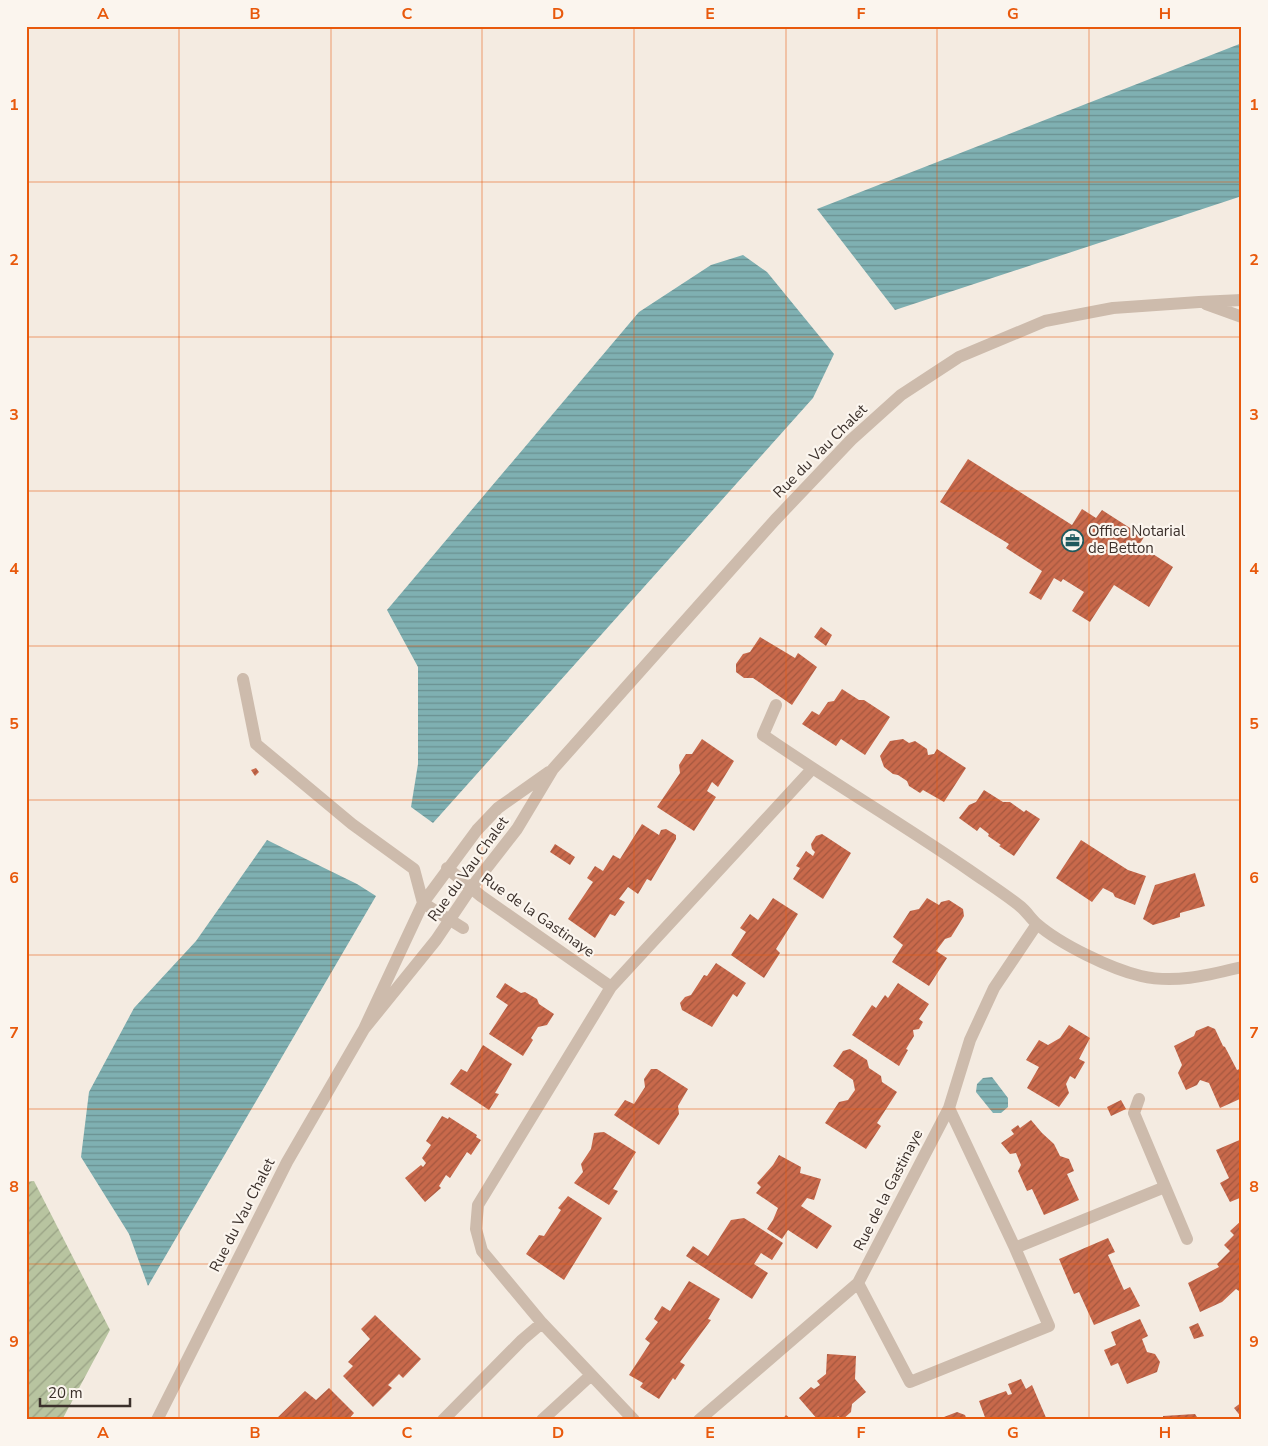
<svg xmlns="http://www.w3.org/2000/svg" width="1268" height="1446" font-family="'Nunito Sans',sans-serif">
  <defs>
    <pattern id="garden-furrows" width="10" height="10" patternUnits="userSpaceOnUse" patternTransform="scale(1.25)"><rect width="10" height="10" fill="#b8c4a0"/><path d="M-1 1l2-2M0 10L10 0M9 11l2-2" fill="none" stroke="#97a083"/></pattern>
    <pattern id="water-rules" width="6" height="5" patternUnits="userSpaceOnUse" patternTransform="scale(1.25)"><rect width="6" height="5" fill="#7fb0b2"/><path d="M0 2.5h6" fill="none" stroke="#699091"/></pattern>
    <pattern id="building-hatch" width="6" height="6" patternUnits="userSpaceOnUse" patternTransform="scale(1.25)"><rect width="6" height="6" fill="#c8694b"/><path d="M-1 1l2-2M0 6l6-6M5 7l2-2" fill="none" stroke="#a4573f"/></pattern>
  </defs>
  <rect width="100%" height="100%" fill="#f4ebe1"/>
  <path fill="url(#garden-furrows)" d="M34,1181l76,149 -48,90h-36v-238z"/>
  <path fill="url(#water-rules)" d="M1242,43v153l-347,114 -78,-101z
    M743,255l24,17 67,82 -21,44 -380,425 -22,-16 7,-43v-97l-31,-57 252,-298 72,-47z
    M267,840l90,44 19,12 -228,390 -19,-52 -48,-77 8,-65 45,-84 62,-67z
    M992,1077l16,21v9l-7,6h-8l-17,-21 1,-8 6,-6z"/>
  <path fill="url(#building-hatch)" d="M968,459l104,66 10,-16 14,9 6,-8 42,27 -5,8 34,22 -24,40 -35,-22 -24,37 -18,-11 12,-19 -21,-13 -2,3 -7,-4 -13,22 -12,-7 13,-22 -36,-23 3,-4 -69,-42z
    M821,627l11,8 -6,11 -12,-9z
    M760,637l35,21 3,-5 19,14 -25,38 -39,-27h-9l-8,-6v-8l7,-10 7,-2z
    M842,689l17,11h5l26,17 -25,38 -24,-16 -5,7 -34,-22 10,-13 7,4 9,-13 6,-1z
    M702,739l32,22 -16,26 -6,-5 -5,9 9,6 -22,34 -37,-24 23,-34 -1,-8 7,-11h6z
    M903,739l6,4 6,-2 12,8 1,6 6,-1 3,-5 29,19 -22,34 -21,-12 -3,3 -11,-7 -2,-5 -9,-6 -5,-1 -9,-7 -4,-11 10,-15z
    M256,768l3,4 -4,4 -4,-6z
    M984,790l19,12h7l14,10 2,-2 14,9 -26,37 -15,-10 2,-1 -13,-9 1,-2 -9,-7 -3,4 -18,-13 10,-13 7,-3z
    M642,824l17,11 2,-5 5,-1 10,6v4l-25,42 -4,-2 -9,15 -10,-7 -9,12 6,3 -10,14 -5,-2 -15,24 -27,-19 25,-37 -6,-4 8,-12 8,5 10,-16 7,4z
    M822,834l29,19 -28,46 -30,-20 7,-11 -4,-2 10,-15 7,5 2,-4 -3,-3 -1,-5 5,-8z
    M1081,840l47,30 18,6 -11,29 -20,-8 -2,-4 -10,-5 -11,14 -36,-24z
    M555,844l20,13 -5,8 -20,-13z
    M1195,873l10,33 -25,7v4l-27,8 -10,-6 12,-34z
    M773,898l25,16 -22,35 4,4 -16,25 -33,-23 15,-23 -6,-4 10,-14 8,6z
    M927,898l12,7 2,-3 8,-2 14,9 1,7 -13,21 -6,2 -9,12 11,7 -18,28 -37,-24 11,-17 -10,-8 17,-26 9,-2z
    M716,963l30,20 -9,14 -4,-3 -21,33 -30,-17 -2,-7 5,-6 6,-2 13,-20 3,1z
    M505,983l16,10 4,-1 12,7 2,5 15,10 -7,11 -9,2 -7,11 2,2 -10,16 -34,-22 19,-29 -12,-8z
    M898,983l31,21 -10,15 4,3 -4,7 -6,1 1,6 -8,13 2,1 -9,16 -47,-31 20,-30 4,3 9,-13 3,3z
    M1069,1025l21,13 -11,21 6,3 -10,17 -5,-3 -4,8 3,9 -10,14 -32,-19 12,-21 -13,-7 13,-20 9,5 12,-7z
    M1208,1026l7,3 8,17 2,1 12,23 5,-2v30l-22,10 -11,-25 -9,-3 -3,5 -11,5 -8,-17 4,-8 -8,-19 20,-10 2,-5z
    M483,1045l29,19 -17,29 4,1 -10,16 -39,-26 11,-15 6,3z
    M850,1049l17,11 2,8 12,8 1,6 15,10 -20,31 4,3 -15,23 -41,-26 14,-21 9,-2 7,-10 -2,-10 -20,-14 10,-15z
    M651,1069h6l31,20 -10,17 1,8 -20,31 -45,-30 11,-15 9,4 11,-17 -1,-8z
    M1121,1100l5,9 -15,7 -4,-9z
    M442,1116l6,3 1,-2 28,18 -1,2 5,3 -10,15 -4,-3 -17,26 -4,-3 -7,11 2,2 -16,14 -20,-24 16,-13 2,2 3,-4 -4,-5 9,-13 -5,-4z
    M1031,1120l11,13 12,11 6,12 9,3 5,12 -7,3 12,26 -35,15 -12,-26 -5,2 -9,-20 3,-6 -5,-12 -6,1 -9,-11 13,-9 -3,-4 7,-5 2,3z
    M604,1132l32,20 -23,37 5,2 -9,14 -35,-22 9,-11 -2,-8 10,-15 3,-16z
    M1242,1139v58l-12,5 -10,-19 9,-5 -13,-28z
    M779,1155l22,12 -1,6 21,6 -7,21 -7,-2 -6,8 31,20 -15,23 -29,-19 -6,9 -15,-10 6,-9 5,-12 -22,-15 5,-6 -4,-4 16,-18z
    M568,1196l34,22 -38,62 -38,-26 13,-19 5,1 17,-26 -3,-2z
    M744,1218l39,25 -11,17 -11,-7 -7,11 14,9 -16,26 -66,-43 7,-10 15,10 23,-36z
    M1242,1220v68l-3,3 -3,-2 -14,13 -22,10 -12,-29 31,-16 -2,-3 13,-13 -6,-6 10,-10 -4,-4z
    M1108,1238l7,14 -7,3 16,35 6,-3 10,19 -46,19 -15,-33 -5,2 -15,-35z
    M689,1281l31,18 -12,20 3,1 -31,42 5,3 -10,15 -2,-2 -14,21 -19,-12 3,-4 -14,-8 21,-32 -5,-4 13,-17 -4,-3 8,-13 8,5z
    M375,1315l46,44 -18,19 -4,-4 -11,11 4,3 -19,19 -30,-31 10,-10 -5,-4 22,-23 -9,-10z
    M1140,1319l8,17 -6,3 5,13 8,2 5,8 -3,10 -30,12 -9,-21 -7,3 -7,-16 12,-5 -5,-13z
    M1198,1323l6,13 -10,3 -5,-12z
    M827,1354l29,2 -1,23 11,13 -14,12 -1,8 -9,8 -4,-4 -3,4h-17l-19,-22 12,-11 3,2 6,-4 -3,-4 9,-7z
    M1021,1379l5,10 6,-4 15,35h-61l-7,-19 27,-10 2,4 4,-1 -4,-10z
    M329,1388l25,25 -6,7 -72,-1 29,-28 11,9z
    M1242,1402v16l-8,-10z
    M957,1412l8,3 2,5h-24l1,-3z
    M1195,1414l4,6h-36v-4z
    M786,1415l6,5h-10z"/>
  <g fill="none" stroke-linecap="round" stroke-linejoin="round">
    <path stroke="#cdbbac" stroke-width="12" d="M1206,304l36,13
      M243,679l13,65 96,80 62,45 9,34 40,25
      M776,705l-13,30c68,47 138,88 206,135 17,12 36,24 52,37 6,5 10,12 16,17 23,20 74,45 104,52 34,8 68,-1 101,-9
      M447,868l34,28 130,91
      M364,1029l72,-89 35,-52 46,-59 36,-60 222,-249 76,-80 50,-45 58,-38 86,-36 68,-13 86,-6 43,-2
      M1139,1099l-5,14 53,126
      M1015,1248l150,-61
      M858,1283l52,99 139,-56 -34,-78 -66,-140
      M157,1420l130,-258 77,-133 59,-126 54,-73 21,-22 51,-36
      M443,1420l79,-80 20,-17
      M542,1420l48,-44
      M634,1420l-92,-97 -60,-72 -6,-22 2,-24 133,-218 201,-218
      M699,1420l159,-137 91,-175 21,-68 24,-52 43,-64"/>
  </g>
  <path fill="none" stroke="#e8590c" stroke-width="1" stroke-opacity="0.55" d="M179,26v1394M331,26v1394M482,26v1394M634,26v1394M786,26v1394M937,26v1394M1089,26v1394M26,182h1216M26,337h1216M26,491h1216M26,646h1216M26,800h1216M26,955h1216M26,1109h1216M26,1264h1216"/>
  <defs>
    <symbol id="office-ring" viewBox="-11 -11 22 22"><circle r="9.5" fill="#fbf5ee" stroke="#1f5a5e" stroke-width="1.5"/><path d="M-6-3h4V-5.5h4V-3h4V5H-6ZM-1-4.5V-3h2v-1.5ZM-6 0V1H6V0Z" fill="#1f5a5e"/></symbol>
  </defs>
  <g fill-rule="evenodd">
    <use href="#office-ring" x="1060" y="528" width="25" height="25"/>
  </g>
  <g text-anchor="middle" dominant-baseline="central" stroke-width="4.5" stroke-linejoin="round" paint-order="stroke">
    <g font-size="15" fill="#3b302b" stroke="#fbf5ee">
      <text transform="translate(820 451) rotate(-45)">Rue du Vau Chalet</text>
      <text transform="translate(468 869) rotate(-54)">Rue du Vau Chalet</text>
      <text transform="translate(538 915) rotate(35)">Rue de la Gastinaye</text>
      <text transform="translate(888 1190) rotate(-63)">Rue de la Gastinaye</text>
      <text transform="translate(242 1215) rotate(-63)">Rue du Vau Chalet</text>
    </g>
    <g font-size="15" fill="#3b302b" stroke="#fbf5ee" text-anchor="start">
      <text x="1088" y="531">Office Notarial<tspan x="1088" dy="17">de Betton</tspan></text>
    </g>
  </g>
  <rect width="1268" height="1446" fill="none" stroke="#fbf5ee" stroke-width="55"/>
  <path d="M40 1398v8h90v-8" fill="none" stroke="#3b302b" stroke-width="2.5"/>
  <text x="48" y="1398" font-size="15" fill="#3b302b" stroke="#fbf5ee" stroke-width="4" paint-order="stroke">20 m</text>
  <rect x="28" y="28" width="1212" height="1390" fill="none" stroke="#e8590c" stroke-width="2"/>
  <g font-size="16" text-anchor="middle" font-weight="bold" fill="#e8590c">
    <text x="103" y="19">A</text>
    <text x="255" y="19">B</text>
    <text x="407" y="19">C</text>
    <text x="558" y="19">D</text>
    <text x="710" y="19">E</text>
    <text x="861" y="19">F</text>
    <text x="1013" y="19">G</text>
    <text x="1165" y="19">H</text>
    <text x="14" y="110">1</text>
    <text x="1254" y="110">1</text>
    <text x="14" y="265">2</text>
    <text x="1254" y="265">2</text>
    <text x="14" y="420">3</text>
    <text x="1254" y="420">3</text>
    <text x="14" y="574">4</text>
    <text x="1254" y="574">4</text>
    <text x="14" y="729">5</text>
    <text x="1254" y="729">5</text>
    <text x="14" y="883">6</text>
    <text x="1254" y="883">6</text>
    <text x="14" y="1038">7</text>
    <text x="1254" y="1038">7</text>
    <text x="14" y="1192">8</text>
    <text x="1254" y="1192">8</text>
    <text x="14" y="1347">9</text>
    <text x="1254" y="1347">9</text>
    <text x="103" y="1438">A</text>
    <text x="255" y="1438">B</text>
    <text x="407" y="1438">C</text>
    <text x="558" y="1438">D</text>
    <text x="710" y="1438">E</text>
    <text x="861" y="1438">F</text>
    <text x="1013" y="1438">G</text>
    <text x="1165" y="1438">H</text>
  </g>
</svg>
